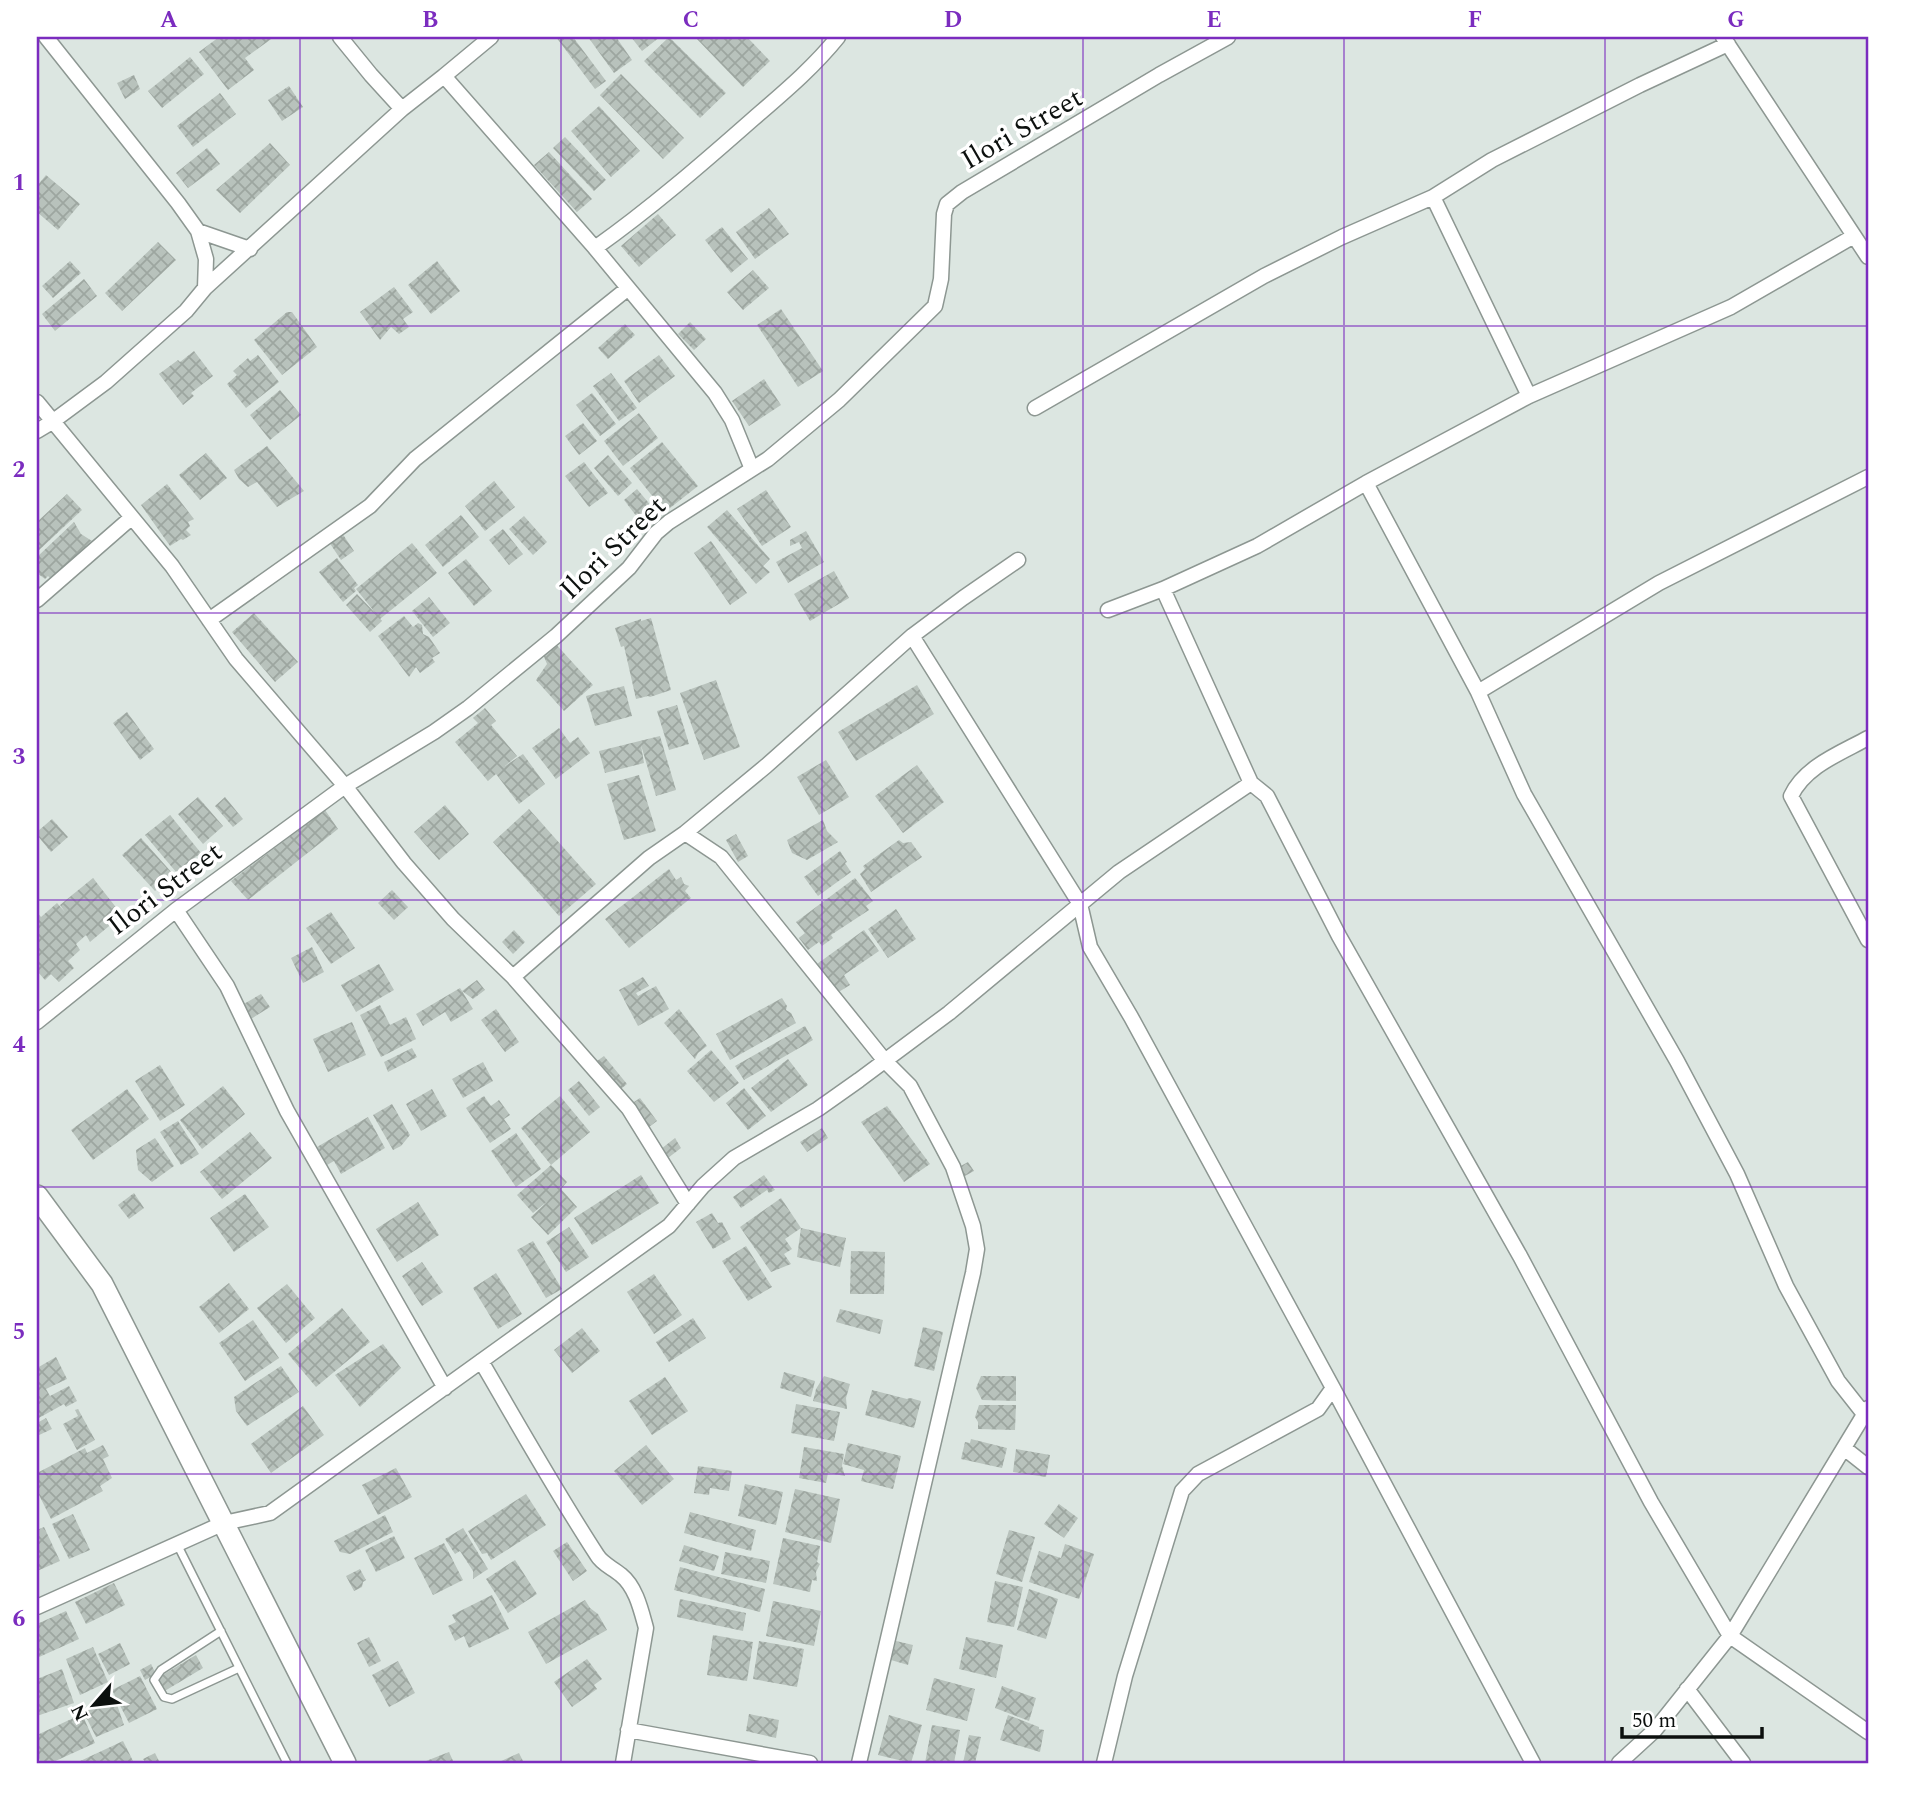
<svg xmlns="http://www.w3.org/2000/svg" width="1905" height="1800" font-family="Spectral,serif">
  <defs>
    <pattern id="building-cross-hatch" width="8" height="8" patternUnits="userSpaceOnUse" patternTransform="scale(1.75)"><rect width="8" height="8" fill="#b8c2bc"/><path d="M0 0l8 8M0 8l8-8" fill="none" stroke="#9da6a0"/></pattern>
  </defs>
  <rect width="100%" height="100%" fill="#dce6e1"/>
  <path fill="url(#building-cross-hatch)" d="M219,37h55l-29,21 9,12 -26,20 -29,-38z
    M556,37h17l33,44 -11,8z
    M588,37h28l16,23 -18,13z
    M631,37h29l-18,14z
    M669,37l57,56 -26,25 -56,-57z
    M695,37h52l23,24 -27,26z
    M190,57l14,17 -42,34 -14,-17z
    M621,74l63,64 -21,21 -63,-64z
    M134,75l6,14 -15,10 -8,-16z
    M289,86l14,21 -21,14 -14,-21z
    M220,93l16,21 -43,33 -16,-21z
    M599,106l41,45 -29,26 -40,-46z
    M565,137l41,43 -12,11 -41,-43z
    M270,143l20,22 -50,48 -24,-23z
    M207,148l13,16 -32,24 -12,-15z
    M549,152l43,47 -15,13 -43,-47z
    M46,175l34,29 -22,26 -21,-18v-26z
    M769,208l20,26 -34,25 -19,-27z
    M658,214l18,21 -37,32 -18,-21z
    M722,227l26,32 -17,14 -26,-33z
    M158,242l18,18 -54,51 -17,-18z
    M70,261l11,12 -28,25 -11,-12z
    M437,261l23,30 -29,23 -23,-29z
    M753,270l16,18 -26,22 -16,-18z
    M84,279l13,17 -42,35 -13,-17z
    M394,287l19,25 -10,7 6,8 -10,7 -8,-7 -11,13 -20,-28z
    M781,309l42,62 -25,16 -41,-62z
    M287,312h5l25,35 -35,28 -28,-35z
    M690,322l16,17 -12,11 -16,-16z
    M625,324l10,11 -27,24 -10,-11z
    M194,351l19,25 -22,17 3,3 -11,9 -24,-31 19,-14 2,2z
    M258,355l21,27 -33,26 -19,-24 10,-9 -4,-4 15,-13 2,3z
    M659,355l16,21 -36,27 -15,-22z
    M611,373l26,35 -18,13 -26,-35z
    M764,379l17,26 -32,21 -17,-25z
    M280,390l21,25 -31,25 -20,-25z
    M592,393l24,31 -16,12 -24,-31z
    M639,413l19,25 -35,28 -19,-25z
    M583,423l14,18 -18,14 -14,-19z
    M662,442l36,44 -33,26 -35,-44z
    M267,446l37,45 -27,16 -20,-25 -9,5 -9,-8 -5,-9z
    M206,453l21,25 -27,22 -21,-25z
    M608,455l24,28 -14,13 -24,-28z
    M584,462l24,31 -19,14 -24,-31z
    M494,481l21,26 -30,24 -20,-25z
    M167,484l27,35 -6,3 2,4 -4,4 5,5 -8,5 -2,-1 -11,7 -29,-41z
    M637,489l21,25 -14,12 -20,-26z
    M766,490l25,37 -29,19 -25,-37z
    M67,494l15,16 -45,42v-30z
    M727,510l43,49 -7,7 7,6 -14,12 -49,-57z
    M461,515l18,22 -36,30 -18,-22z
    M524,516l23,26 -14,13 -24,-26z
    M74,522l7,12 11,7 -41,38 -3,-3 -3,3 -8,-6v-16z
    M503,529l20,25 -14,11 -20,-25z
    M806,531l18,31 -36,21 -12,-21 26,-14 -3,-6 -9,4v-6z
    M342,533l12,18 -13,9 -12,-18z
    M711,541l36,52 -17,12 -36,-52z
    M412,543l25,30 -57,46 2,2 -12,11 -24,-27 11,-11 20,21 -21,-26z
    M337,558l21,27 -4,3 2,3 -13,11 -24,-30z
    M466,559l26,32 -18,15 -26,-33z
    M834,571l15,27 -39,23 -16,-27z
    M429,597l21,26 -17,14 -21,-26z
    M254,613l44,49 -23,20 -43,-50z
    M404,616l9,11 5,-4 4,2 1,9 6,3 11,16 -8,5 3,4 -15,11 -4,-6 -7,10 -31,-41z
    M651,618l20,72 -21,7 -2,-1 -12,3 -12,-53 -3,1 -6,-19 26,-9v2z
    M554,642l39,43 -29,26 -28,-31 11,-16 -5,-12z
    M716,680l24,67 -36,13 -24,-67z
    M917,685l17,29 -78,47 -18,-29z
    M624,686l8,30 -37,10 -9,-30z
    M677,705l12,39 -20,6 -12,-39z
    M485,708l11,13 -5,4 26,31 -12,10 18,-12 22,30 -26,20 -23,-30 -8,7 -33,-39 23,-19 -5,-5z
    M127,712l27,37 -14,11 -27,-37z
    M559,728l11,15 8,-6 12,16 -34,26 -24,-31z
    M660,736l16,54 -20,6 -15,-51 3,18 -39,10 -6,-22z
    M826,760l23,37 -30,18 -22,-38z
    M917,765l27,37 -41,31 -28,-37z
    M639,775l17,56 -32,9 -17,-56z
    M198,797l25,29 -20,18 -25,-30z
    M225,797l18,22 -10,8 -18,-21z
    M445,805l24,29 -30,26 -25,-28z
    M529,809l67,75 -37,32 -66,-74z
    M325,810l13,19 -90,71 -17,-19z
    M170,815l31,38 -25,19 -31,-37z
    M52,819l16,18 -17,15 -14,-17v-3z
    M823,820l4,11 11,11 -31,18 -15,-7 -5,-13z
    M736,834l12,22 -10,6 -12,-22z
    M141,838l32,36 -18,17 -33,-36z
    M899,840l4,3 8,-1 11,15 -51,35 -11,-18 5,-5 -2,-3z
    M840,851l7,11 -2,1 6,9 -33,24 -14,-19z
    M669,869l7,11 5,-3 3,7 5,2 -4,5 6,7 -62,50 -24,-29z
    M93,878l29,37 -32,27 -4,-7 -10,9 4,6 -12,11 6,7 -15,14 -8,-8 -6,6 -8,-9v-59l4,5 16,-14 8,9 -5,-7z
    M855,878l18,23 -7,5 3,4 -38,25 2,3 -11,8 -3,-4 -11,8 -9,-12 6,-5 -9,-11z
    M392,890l16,17 -14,13 -16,-17z
    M896,909l20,30 -28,19 -20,-29z
    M331,912l24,36 -24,16 -25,-36z
    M514,930l11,12 -12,12 -11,-12z
    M864,930l15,21 -35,24 6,10 -13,8 -20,-29z
    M312,947l12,25 -21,11 -12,-25z
    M379,964l15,26 -38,22 -15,-27z
    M643,977l6,9 -13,7 2,3 18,-10 13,23 -31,17 -19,-36z
    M477,980l8,10 -12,9 -11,-8 11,18 -22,13 -6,-10 -22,14 -7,-12 44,-26 2,3z
    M261,994l9,13 -19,12 -9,-14z
    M782,998l5,8 -1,4 5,3 5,10 -66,37 -14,-26z
    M380,1005l10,20 16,-8 10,22 -35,18 -21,-42z
    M496,1009l23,33 -14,10 -24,-32z
    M679,1009l28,37 -9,7 -3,6 -31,-36z
    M352,1022l14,33 -38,17 -15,-33z
    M805,1026l8,14 -69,40 -9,-14z
    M412,1048l5,9 -29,15 -4,-10z
    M711,1050l28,33 -25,19 -27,-31z
    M604,1056l23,28 -11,9 -26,-32 4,-3 3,3z
    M788,1059l20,26 -37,27 -20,-24z
    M483,1062l10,19 -30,17 -11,-19z
    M160,1065l25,40 -25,16 -25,-40z
    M579,1081l21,26 -11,9 -21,-26z
    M223,1086l22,28 -43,35 -22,-29z
    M744,1088l22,28 -18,14 -22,-27z
    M127,1089l22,30 -56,41 -22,-30z
    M432,1089l15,27 -26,15 -15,-27z
    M484,1096l7,10 8,-6 11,15 -6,4 7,10 -21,14 -24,-35z
    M560,1096l30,36 -39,33 -30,-37z
    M640,1098l17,23 -12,9 -17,-24z
    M392,1104l18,31 -9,11 -8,4 -20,-35z
    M887,1106l43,58 -26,18 -43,-60z
    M368,1117l17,31 -44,26 -7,-13 -7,4 -10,-18z
    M178,1121l21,33 -18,11 -21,-33z
    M822,1128l6,10 -21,14 -7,-10z
    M250,1132l22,26 -50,41 -22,-27z
    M516,1133l25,36 -25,18 -25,-36z
    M155,1138l19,28 -22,16 -14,-12 -2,-20z
    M675,1138l6,10 -13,10 -7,-9z
    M968,1162l6,9 -11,6 -6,-9z
    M551,1165l16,17 -6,7 16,18 -29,28 -17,-18 18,-17 -16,13 -16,-18z
    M641,1175l18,28 -67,42 -18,-27z
    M764,1175l11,15 -6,3 -2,-3 -26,18 -8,-11z
    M134,1193l10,15 -15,11 -11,-14z
    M245,1194l24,33 -35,25 -24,-34z
    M781,1198l20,30 -16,11 7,10 -8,5 7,10 -20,8 -31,-45z
    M418,1202l21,33 -42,27 -21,-33z
    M712,1213l6,10 4,-1 9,17 -18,10 -17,-27z
    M569,1227l20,30 -23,15 -20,-30z
    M801,1228l45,10 -6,29 -43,-10z
    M533,1241l29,48 -16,9 -29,-48z
    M746,1246l26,41 -24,14 -26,-40z
    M851,1251l34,1 -1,42h-34z
    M422,1262l21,30 -21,14 -20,-30z
    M496,1273l26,41 -24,15 -25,-41z
    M654,1274l28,41 -28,19 -27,-42z
    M229,1283l20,26 -30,24 -20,-26z
    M287,1284l28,34 -29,25 -29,-35z
    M342,1308l28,34 -54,45 -28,-33z
    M840,1309l43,11 -3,14 -44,-12z
    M693,1318l13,20 -37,24 -13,-20z
    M253,1320l26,38 -34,23 -26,-38z
    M923,1327l20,5 -9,39 -20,-5z
    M582,1328l18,23 -28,22 -18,-23z
    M383,1344l18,24 -41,39 -25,-32z
    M56,1357l11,22 -21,10 4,7 19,-10 8,15 -11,6 -2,-3 -27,15v-51z
    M281,1366l18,26 -52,34 -11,-15 -2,-14z
    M784,1372l31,9 -4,16 -31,-9z
    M824,1376l26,8 -4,14 1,11 -34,-8 3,-12z
    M981,1376h35v25l-34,-1 -6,-12z
    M665,1377l23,34 -36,24 -23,-34z
    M872,1390l35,9 3,-1 11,3 -7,27 -49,-13z
    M796,1404l44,8 -6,29 -43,-8z
    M979,1405h37l-1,25 -37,-1v-7l-3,-5z
    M303,1406l21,29 -53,38 -20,-29z
    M78,1409l17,31 -18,10 -14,-26 15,-8 -3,-6z
    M46,1418l6,11 -15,7v-13z
    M971,1439l36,9 -5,20 -41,-9 4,-17 5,1z
    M848,1443l53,13 -8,33 -32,-8 3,-11 -21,-6z
    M103,1445l6,11 -6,3 9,19 -12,8 3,5 -52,28 -14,-28v-18l48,-25 2,5z
    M646,1445l28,34 -32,26 -28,-34z
    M804,1447l40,7 -2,12 3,10 -17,-3 -2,10 -27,-5z
    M1016,1449l34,6 -4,22 -33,-5z
    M698,1466l34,5 -3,20 -19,-3 -1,7 -15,-2z
    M396,1468l16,29 -34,18 -16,-30z
    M745,1484l38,8 -7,33 -38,-9z
    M795,1489l45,10 -9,44 -46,-11z
    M526,1494l20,31 -55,35 -4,-7 -5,1 -14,-23z
    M1059,1504l19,14 -14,20 -20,-14z
    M690,1512l66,18 -5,21 -67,-18z
    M73,1514l17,36 -21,9 -17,-35z
    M385,1515l8,17 -43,22 -10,-2 -6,-11z
    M44,1527l16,34 -23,10v-41z
    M463,1528l25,41 -15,10v-8l-13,-20 -5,3 -10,-15z
    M1009,1530l26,7 -13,45 -26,-8z
    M394,1536l11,22 -29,14 -11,-22z
    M783,1538l37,8 -3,16 3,2 -4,8 1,9 -5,-1 -2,12 -37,-8z
    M567,1542l20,29 -14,10 -20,-30z
    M444,1543l19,37 -30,15 -19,-37z
    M1065,1544l29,10 -15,45 -50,-17 10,-31 22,7z
    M684,1545l35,11 -5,15 -35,-10z
    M725,1552l45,9 -4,22 -45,-9z
    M515,1560l22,34 -29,19 -22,-34z
    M680,1567l85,22 -5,23 -86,-22z
    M360,1569l6,11 -3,2 -1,5 -8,4 -8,-15z
    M995,1581l28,6 -9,40 -27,-5z
    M114,1583l11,22 -39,19 -11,-22z
    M1029,1589l29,10 -12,40 -29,-9z
    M492,1595l17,34 -40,19 -5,-12 -9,5 -7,-15 8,-4 -4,-7z
    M680,1599l66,14 -3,18 -66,-14z
    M585,1600l5,8 8,6 9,16 -61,34 -18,-32z
    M773,1601l48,10 -7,35 -48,-10z
    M66,1611l13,28 -42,19v-34z
    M713,1635l40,7 -6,39 -40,-6z
    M369,1637l12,24 -12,6 -12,-24z
    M966,1637l37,8 -7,33 -37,-9z
    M759,1641l45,8 -7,38 -44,-8z
    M896,1641l17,4 -5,20 -17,-5z
    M120,1643l10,21 -21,11 -11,-21z
    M93,1647l15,35 -28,13 -14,-36z
    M196,1655l7,13 -40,24 -7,-13z
    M587,1659l15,20 -8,6 3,4 -25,18 -18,-25z
    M398,1661l17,32 -26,14 -17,-32z
    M151,1664l5,10 -11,6 -5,-10z
    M62,1669l12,34 -37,13v-37z
    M140,1676l17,33 -28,14 -17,-33z
    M934,1678l41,11 -8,32 -41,-11z
    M1002,1686l34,12 -7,23 -34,-13z
    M114,1696l10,29 -28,12 -13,-26z
    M82,1714l13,29 -44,20h-10l-4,-10v-18z
    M749,1714l30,6 -3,18 -30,-7z
    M889,1715l33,10 -11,38 -33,-8z
    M1008,1715l31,12v2l5,1 -4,22 -40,-12z
    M932,1725l28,5 -6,33h-29z
    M969,1735l12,2 -6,26h-12z
    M123,1741l11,22h-58z
    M449,1752l5,11h-33z
    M155,1753l5,10h-14l-3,-4z
    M519,1753l5,10h-27z"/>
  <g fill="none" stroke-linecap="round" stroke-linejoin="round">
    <defs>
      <path id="service" d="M177,1544l110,219
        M221,1631l-60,39 -7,10 10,17 8,2 67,-31"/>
      <path id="minor" d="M340,37l31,38 31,34 42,-33
        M491,37l-47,39 151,172 120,145 17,27 20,49
        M1723,37l145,220
        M1433,197l96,199
        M198,231l52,18
        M595,248c55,-39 107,-84 158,-129 30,-26 60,-51 85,-82
        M205,288l197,-179
        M37,402l135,164 64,93 109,127 59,77 49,56 60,58 116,132 59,95
        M1035,408l229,-132 78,-39 91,-40 59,-37 148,-75 88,-41
        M37,431l15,-9 54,-40 80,-71 19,-23 1,-29 -8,-28 -20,-28 -132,-166
        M1366,483l112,209 46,102 153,267 60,113 49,112 52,95 26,33 4,-1
        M1163,589l88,194 16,13 72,140 181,320 131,246 79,134 138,96
        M37,600l94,-82
        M1108,610l55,-21 94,-43 109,-63 163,-87 202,-89 123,-71
        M209,620l161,-114 45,-47 212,-170
        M912,636l168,268 10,43 41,70 202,371 200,375
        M1478,692l181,-109 209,-106
        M1868,738c-27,15 -63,28 -77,58l77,144
        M685,833l36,24 164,204 25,25 43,81 20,59 4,23 -4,24 -114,490
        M176,910l51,76 60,125 158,277
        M513,977l136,-119 36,-25 81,-67 146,-130 51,-38 55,-38
        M37,1022l139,-112 169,-124 89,-54 34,-24 88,-72 73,-68 27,-35 13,-11 99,-63 71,-59 96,-94 6,-27 3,-65 3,-10 15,-12 197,-117 69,-38
        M481,1361c38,65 75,131 116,194 5,9 16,13 24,20 15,12 20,35 25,53l-23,135
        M1844,1448l24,19
        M37,1607l187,-84 46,-10 399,-287 34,-40 31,-28 84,-49 41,-29 90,-67 170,-141 132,-89
        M1687,1689l56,74
        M628,1730l182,33
        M1104,1763l21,-87 57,-185 16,-17 120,-65 15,-21
        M1619,1763l36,-33 75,-94 138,-228"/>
      <path id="secondary" d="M37,1196l65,88 243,479"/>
    </defs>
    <use href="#service" stroke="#8d9792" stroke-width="10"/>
    <use href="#minor" stroke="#8d9792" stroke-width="17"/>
    <use href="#secondary" stroke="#8d9792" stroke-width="24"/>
    <use href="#service" stroke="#fff" stroke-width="7"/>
    <use href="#minor" stroke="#fff" stroke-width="14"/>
    <use href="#secondary" stroke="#fff" stroke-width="21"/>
  </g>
  <path fill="none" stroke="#7b2cbf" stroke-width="2" stroke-opacity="0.55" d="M300,37v1726M561,37v1726M822,37v1726M1083,37v1726M1344,37v1726M1605,37v1726M37,326h1831M37,613h1831M37,900h1831M37,1187h1831M37,1474h1831"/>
  <g text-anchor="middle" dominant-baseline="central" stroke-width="7" stroke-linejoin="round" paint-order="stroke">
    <g font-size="28" fill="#0c100e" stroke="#fff">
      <text transform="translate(1022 129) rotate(-30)">Ilori Street</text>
      <text transform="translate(613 548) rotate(-44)">Ilori Street</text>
      <text transform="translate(165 889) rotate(-37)">Ilori Street</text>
    </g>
  </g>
  <rect width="1905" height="1800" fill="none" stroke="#ffffff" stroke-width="77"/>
  <g transform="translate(94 1705) rotate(242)" stroke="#ffffff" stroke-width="5" paint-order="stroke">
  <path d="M0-5L12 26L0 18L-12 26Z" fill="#0c100e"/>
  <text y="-10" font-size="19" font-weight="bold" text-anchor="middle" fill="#0c100e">N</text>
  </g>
  <path d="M1622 1727v10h140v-10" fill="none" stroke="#0c100e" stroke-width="3.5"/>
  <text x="1632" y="1727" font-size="21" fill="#0c100e" stroke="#ffffff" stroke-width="5" paint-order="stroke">50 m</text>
  <rect x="38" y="38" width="1829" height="1724" fill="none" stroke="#7b2cbf" stroke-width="2.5"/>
  <g font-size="23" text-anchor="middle" font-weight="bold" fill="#7b2cbf">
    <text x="169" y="27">A</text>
    <text x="430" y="27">B</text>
    <text x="691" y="27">C</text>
    <text x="953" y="27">D</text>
    <text x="1214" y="27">E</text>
    <text x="1475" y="27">F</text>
    <text x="1736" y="27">G</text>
    <text x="19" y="190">1</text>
    <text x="19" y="477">2</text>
    <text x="19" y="764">3</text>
    <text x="19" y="1052">4</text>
    <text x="19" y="1339">5</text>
    <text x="19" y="1626">6</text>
  </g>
</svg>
